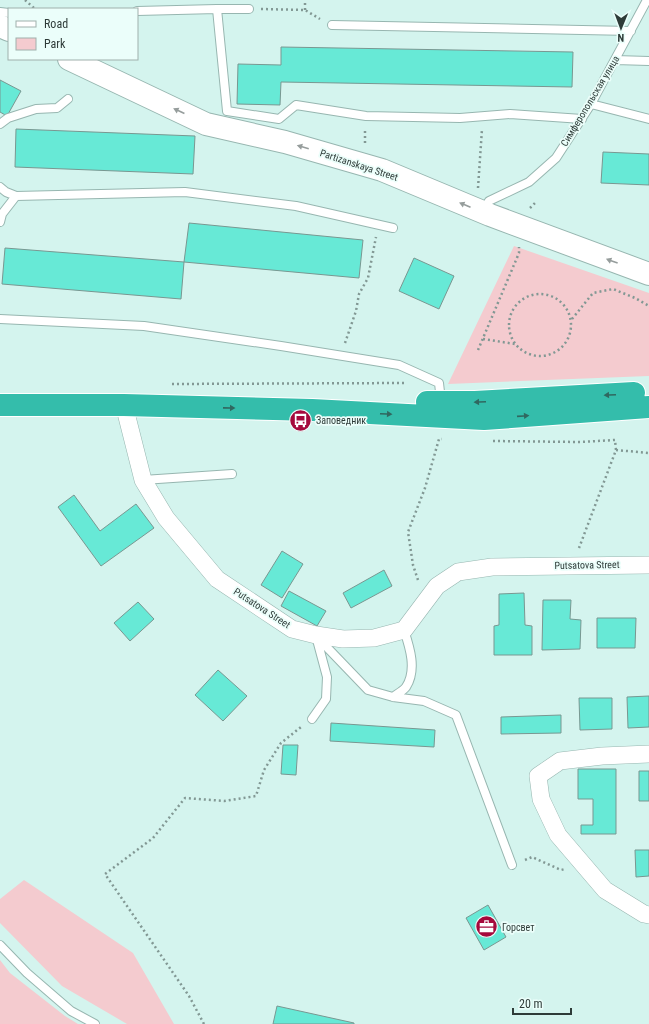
<svg xmlns="http://www.w3.org/2000/svg" width="649" height="1024" font-family="'Roboto Condensed',sans-serif">
  <rect width="100%" height="100%" fill="#d4f4ee"/>
  <path fill="#f4cbcf" d="M514,246l135,47v83l-201,8z
    M24,880l109,73 41,71h-47l-65,-38 -62,-63v-24z
    M0,960l10,13 55,43 13,8h-78z"/>
  <path fill="#67e9d6" stroke="#799791" d="M281,47l292,5 -1,35 -291,-5 -1,23 -43,-1 1,-40 43,1z
    M0,80l21,11 -14,25 -7,-4z
    M16,129l179,7 -2,38 -178,-7z
    M603,152l46,2v31l-48,-2z
    M189,223l174,17 -4,38 -175,-16z
    M5,248l179,14 -3,37 -179,-15z
    M414,258l40,18 -15,33 -40,-18z
    M74,495l26,36 36,-27 18,24 -53,38 -43,-59z
    M282,551l21,13 -21,34 -21,-13z
    M384,570l8,16 -41,22 -8,-15z
    M289,591l37,20 -9,15 -36,-20z
    M524,593l1,32 7,1v29h-38v-29l5,-1v-31z
    M543,600h28l-1,19 11,1 -1,29 -38,1z
    M138,602l16,17 -24,22 -16,-18z
    M597,618h39l-1,30h-38z
    M218,670l29,26 -24,25 -28,-26z
    M649,696v31l-21,1 -1,-31z
    M579,698h33v31l-32,1z
    M561,715v18l-60,1v-17z
    M331,723l104,7 -1,17 -104,-6z
    M283,745h15l-2,30 -15,-1z
    M578,769h38v65h-35v-9h12v-26h-15z
    M639,771h10v30h-10z
    M635,850h14v26l-13,1z
    M488,905l18,32 -22,13 -18,-32z
    M277,1006l77,17v1h-81z"/>
  <g fill="none" stroke-linecap="round" stroke-linejoin="round">
    <defs>
      <path id="lane" d="M217,9h32
        M137,11l80,-2 10,102 52,8 17,-14 70,11 94,2 50,-4 72,5
        M0,12l9,1
        M332,25l299,6
        M615,60l34,1
        M591,104l58,15
        M0,124l8,-6 28,-9 21,-1 11,-9
        M0,187l6,5 10,4 169,-4 111,14 97,22
        M488,211l-3,-3 4,-7 40,-19 27,-24 35,-54 56,-104
        M0,222l2,-8 14,-18
        M0,319l144,7 137,20 118,19 40,18 2,18
        M143,480l89,-6
        M318,638l50,52 25,7 31,4 32,14 56,150
        M393,697c4,-3 10,-6 13,-10 11,-17 4,-39 -2,-57
        M312,719l14,-20 1,-22 -11,-41
        M0,945l27,28 44,38 24,13"/>
      <path id="street" d="M124,405l19,75 23,38 51,61 75,50 24,6 27,4 31,-1 30,-8 33,-44 21,-14 34,-5 157,-2
        M649,754l-47,2 -42,5 -22,15 3,23 17,36 47,55 39,24 5,1"/>
      <path id="secondary" d="M0,26l9,4
        M69,59l137,65 79,18 97,28 108,45 159,59"/>
      <path id="highway" d="M427,402h48l159,-9
        M0,405h124l188,5 172,9 165,-12"/>
    </defs>
    <use href="#lane" stroke="#97b6b0" stroke-width="10"/>
    <use href="#street" stroke="#97b6b0" stroke-width="18"/>
    <use href="#secondary" stroke="#97b6b0" stroke-width="24"/>
    <use href="#highway" stroke="#fff" stroke-width="24"/>
    <path stroke="#829894" stroke-width="2.5" stroke-dasharray="2 3" stroke-linecap="butt" d="M25,0l10,9
      M261,9l44,1 15,9
      M305,10v-10
      M365,143v-15
      M478,188l4,-59
      M530,208l7,-7
      M509 325a31 31 0 1 1 62 0a31 31 0 1 1-62 0Z
      M572,319l21,-26 20,-4 22,9 14,8
      M483,339l32,5
      M345,343l11,-32 3,-17 9,-16 8,-41
      M478,350l41,-97v-6
      M172,384l233,-1
      M493,441l87,1 35,-2 1,10 -37,98
      M616,450l33,3
      M418,580l-5,-15 -5,-33 17,-44 14,-49h3
      M525,860l7,-3 29,13 4,-1
      M204,1024l-15,-28 -84,-122 48,-36 32,-40 39,3 32,-5 8,-26 17,-27 20,-16"/>
    <use href="#lane" stroke="#fff" stroke-width="8"/>
    <use href="#street" stroke="#fff" stroke-width="17"/>
    <use href="#secondary" stroke="#fff" stroke-width="22"/>
    <use href="#highway" stroke="#34bdab" stroke-width="22"/>
  </g>
  <defs><path id="oneway-solid" d="M-6-.8H1V-3.2L6.5 0L1 3.2V.8H-6Z"/></defs>
  <g fill="#969d9c">
    <use href="#oneway-solid" transform="translate(179 111) rotate(-155)"/>
    <use href="#oneway-solid" transform="translate(303 147) rotate(-164)"/>
    <use href="#oneway-solid" transform="translate(465 205) rotate(-157)"/>
    <use href="#oneway-solid" transform="translate(612 261) rotate(-160)"/>
  </g>
  <g fill="#306860">
    <use href="#oneway-solid" transform="translate(610 395) rotate(177)"/>
    <use href="#oneway-solid" transform="translate(480 402) rotate(177)"/>
    <use href="#oneway-solid" transform="translate(229 408) rotate(1)"/>
    <use href="#oneway-solid" transform="translate(386 414) rotate(3)"/>
    <use href="#oneway-solid" transform="translate(523 416) rotate(-4)"/>
  </g>
  <defs>
    <symbol id="bus-disc" viewBox="-11 -11 22 22"><circle r="9.5" fill="#a50a3c" stroke="#ebfefa"/><path d="M-5-6H5V4H4V6H2V4H-2V6H-4V4H-5ZM-3.5-4V0h7V-4ZM-3.5 1.2v1.5H-2V1.2ZM2 1.2v1.5H3.5V1.2Z" fill="#fff"/></symbol>
    <symbol id="office-disc" viewBox="-11 -11 22 22"><circle r="9.5" fill="#a50a3c" stroke="#ebfefa"/><path d="M-6-3h4V-5.5h4V-3h4V5H-6ZM-1-4.5V-3h2v-1.5ZM-6 0V1H6V0Z" fill="#fff"/></symbol>
  </defs>
  <g fill-rule="evenodd">
    <use href="#bus-disc" x="288" y="408" width="25" height="25"/>
    <use href="#office-disc" x="474" y="914" width="25" height="25"/>
  </g>
  <g text-anchor="middle" dominant-baseline="central" stroke-width="3.5" stroke-linejoin="round" paint-order="stroke">
    <g font-size="10" fill="#2e3b38" stroke="#ebfefa">
      <text transform="translate(590 101) rotate(-59)">Симферопольская улица</text>
      <text transform="translate(359 165) rotate(18)">Partizanskaya Street</text>
      <text transform="translate(587 565) rotate(-1)">Putsatova Street</text>
      <text transform="translate(262 608) rotate(33)">Putsatova Street</text>
    </g>
    <g font-size="10" fill="#2e3b38" stroke="#ebfefa" text-anchor="start">
      <text x="316" y="420">Заповедник</text>
      <text x="502" y="927">Горсвет</text>
    </g>
  </g>
  <rect x="8" y="8" width="130" height="52" fill="#ebfefa" stroke="#9fb0ac"/>
  <rect x="16" y="21" width="20" height="6" fill="#ffffff" stroke="#9fb0ac"/>
  <text x="44" y="28" font-size="12" fill="#2e3b38">Road</text>
  <rect x="16" y="38" width="20" height="12" fill="#f4cbcf" stroke="#9fb0ac"/>
  <text x="44" y="48" font-size="12" fill="#2e3b38">Park</text>
  <g transform="translate(621 28) rotate(181)" stroke="#ebfefa" stroke-width="3" paint-order="stroke">
  <path d="M0-3L7 15L0 10L-7 15Z" fill="#2e3b38"/>
  <text y="-6" font-size="11" font-weight="bold" text-anchor="middle" fill="#2e3b38">N</text>
  </g>
  <path d="M513 1008v6h58v-6" fill="none" stroke="#2e3b38" stroke-width="2"/>
  <text x="519" y="1008" font-size="12" fill="#2e3b38" stroke="#ebfefa" stroke-width="3" paint-order="stroke">20 m</text>
</svg>
